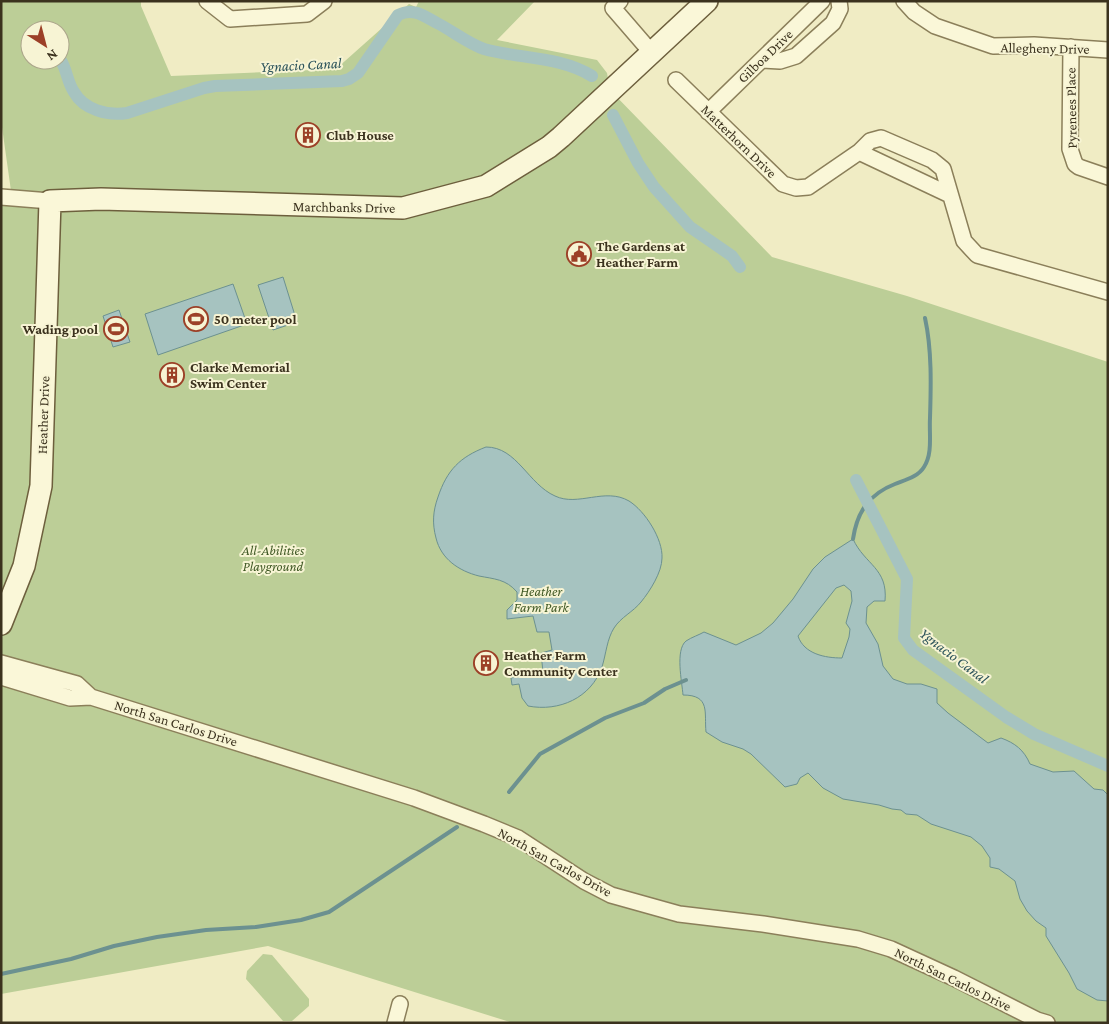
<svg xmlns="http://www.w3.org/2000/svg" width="1109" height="1024" font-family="'Crimson Pro',serif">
  <rect width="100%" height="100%" fill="#f0ecc4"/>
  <path fill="#bcce97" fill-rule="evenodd" d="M1,1h140v5l30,70 165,-7 73,-65 7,3 3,-6h116l-38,39 100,20 10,13 3,17 162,167 135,39 201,66v661h-595l-245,-77 -267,48v-797l11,1 -11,-78zM30,30h30v30h-30z
    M263,954l9,1 37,44v7l-17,15h-9l-37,-42 1,-8z"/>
  <path fill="#a6c3c0" stroke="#6c9190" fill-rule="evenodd" d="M283,277l14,45 -24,8 -15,-45z
    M233,284l14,40 -89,31 -13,-41z
    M119,310l11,32 -17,5 -10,-31z
    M486,447c31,0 42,37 69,49 23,11 50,-9 74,5 16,10 34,38 33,57 0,14 -12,33 -21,44 -8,10 -20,15 -27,26 -7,11 -8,26 -12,39 -11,31 -43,45 -74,39l-6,-8 -3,-14 -7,1 -1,-7 32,-6 -2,-19 11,-3 -3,-18h-12l-4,-16 -26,3v-9l10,-10v-8c-11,-13 -23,-13 -38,-16 -20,-5 -38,-17 -43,-38 -4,-15 -3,-27 2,-41 9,-27 22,-40 48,-50z
    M853,539c12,26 35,29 32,62h-11l-7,6 -1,16 12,21 5,22 10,13 14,5h14l16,5v14l11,10 40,30 13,-5c14,5 23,12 29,26l23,8 21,-1 20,18 9,1 5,5v206l-11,-1 -20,-11 -8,-16 -23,-37v-8l-10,-7 -9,-10 -7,-12 -5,-18 -16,-12 -9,-2v-9l-8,-12 -11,-9 -40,-13 -14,-9 -11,-1 -5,-4 -9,-1 -13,-4 -36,-6 -20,-11 -15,-15 -8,5 -3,6 -12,3 -34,-33 -8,-5 -21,-7 -16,-10c-2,-19 5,-37 -23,-37 -1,-13 -8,-45 3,-54 6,-4 13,-6 18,-9l32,13 25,-12 12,-10 20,-24 20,-30 12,-12zM844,585l7,6 1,10 -6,22 4,6 -1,8 -7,21c-17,0 -38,-4 -44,-22l38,-48z"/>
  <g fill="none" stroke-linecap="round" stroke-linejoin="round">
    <path stroke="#6c9190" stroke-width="4" d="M853,539c4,-27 16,-45 42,-55 10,-4 23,-7 29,-17 9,-14 5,-33 6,-49 1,-32 2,-68 -5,-100
      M509,792l31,-38 65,-36 39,-15 21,-14 21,-9
      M1,974l70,-15 43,-13 43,-9 49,-7 50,-3 45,-7 28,-8 128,-85"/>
    <path stroke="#a6c3c0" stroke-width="12" d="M60,59c7,10 7,23 14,33 10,18 34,24 53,21l77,-25 11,-2 127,-5 7,-2 9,-6 40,-58c15,-8 26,1 39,8 14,7 32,21 47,26 36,10 75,7 108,27
      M613,115l25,48 16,24 36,40 42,29 8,11
      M856,480l51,99 -3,59 9,12 93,67 28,17 74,32"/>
    <defs>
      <path id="street" d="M207,1l23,18 77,-5 17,-13
        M620,1l-7,7 38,44
        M904,1l10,11 21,14 58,20 41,-1 74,5
        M1071,47l-1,102 5,15 4,3 29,10
        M762,60l18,1 16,-5 37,-33 7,-14 -1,-8
        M676,80l107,104 13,4 12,-1 51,-35 11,-11 11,-3 51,22 11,9 21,72 13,14 131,37
        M708,112l114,-111
        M859,152l91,43
        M1,197l49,4
        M1,663l76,21 14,13 -21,1 -69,-21
        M91,697l323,101 70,26 34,14 66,43 27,14 68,19 84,10 95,15 33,10 63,29 83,42 10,3
        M395,1023l5,-19"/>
      <path id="secondary" d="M1,624l23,-58 17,-80 9,-285 51,-2 302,9 83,-22 63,-39 12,-10 146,-136"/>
    </defs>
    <use href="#street" stroke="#8b7f5a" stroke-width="18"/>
    <use href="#secondary" stroke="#6d5f3d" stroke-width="24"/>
    <use href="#street" stroke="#faf7d8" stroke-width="15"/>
    <use href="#secondary" stroke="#faf7d8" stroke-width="21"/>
  </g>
  <defs>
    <symbol id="building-ring" viewBox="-11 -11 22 22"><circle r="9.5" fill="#f7f4d4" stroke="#9c4027" stroke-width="1.5"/><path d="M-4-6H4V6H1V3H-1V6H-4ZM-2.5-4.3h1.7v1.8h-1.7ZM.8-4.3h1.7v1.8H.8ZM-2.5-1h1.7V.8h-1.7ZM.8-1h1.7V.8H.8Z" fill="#9c4027"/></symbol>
    <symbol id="civic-ring" viewBox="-11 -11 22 22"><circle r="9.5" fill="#f7f4d4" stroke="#9c4027" stroke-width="1.5"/><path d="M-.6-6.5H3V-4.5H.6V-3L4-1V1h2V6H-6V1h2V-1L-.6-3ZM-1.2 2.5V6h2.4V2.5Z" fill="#9c4027"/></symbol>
    <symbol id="stadium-ring" viewBox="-11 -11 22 22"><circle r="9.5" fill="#f7f4d4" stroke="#9c4027" stroke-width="1.5"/><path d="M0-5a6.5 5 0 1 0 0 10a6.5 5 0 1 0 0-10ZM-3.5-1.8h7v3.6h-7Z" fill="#9c4027"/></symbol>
  </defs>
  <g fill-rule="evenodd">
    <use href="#building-ring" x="294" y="121" width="28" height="28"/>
    <use href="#civic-ring" x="565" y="240" width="28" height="28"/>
    <use href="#stadium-ring" x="182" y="305" width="28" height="28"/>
    <use href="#stadium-ring" x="102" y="315" width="28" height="28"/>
    <use href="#building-ring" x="158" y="361" width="28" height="28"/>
    <use href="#building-ring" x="472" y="649" width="28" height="28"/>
  </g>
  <g text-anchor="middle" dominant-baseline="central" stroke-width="4" stroke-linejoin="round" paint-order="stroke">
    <g font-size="14" fill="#3b321e" stroke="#f7f4d4">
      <text transform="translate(1045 48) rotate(1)">Allegheny Drive</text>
      <text transform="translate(765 56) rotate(-44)">Gilboa Drive</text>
      <text transform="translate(1071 108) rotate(-91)">Pyrenees Place</text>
      <text transform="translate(739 141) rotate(44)">Matterhorn Drive</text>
      <text transform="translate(344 207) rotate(1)">Marchbanks Drive</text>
      <text transform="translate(43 415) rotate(-88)">Heather Drive</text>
      <text transform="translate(176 723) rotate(17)">North San Carlos Drive</text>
      <text transform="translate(555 862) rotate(29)">North San Carlos Drive</text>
      <text transform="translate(953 979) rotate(26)">North San Carlos Drive</text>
    </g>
    <g font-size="14" font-weight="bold" fill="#3b321e" stroke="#f7f4d4" text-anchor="start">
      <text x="326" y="135">Club House</text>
      <text x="596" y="246">The Gardens at<tspan x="596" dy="16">Heather Farm</tspan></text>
      <text x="214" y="319">50 meter pool</text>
      <text x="98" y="329" text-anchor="end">Wading pool</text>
      <text x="190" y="367">Clarke Memorial<tspan x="190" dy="16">Swim Center</tspan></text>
      <text x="504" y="655">Heather Farm<tspan x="504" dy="16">Community Center</tspan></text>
    </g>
    <g font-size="14" font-style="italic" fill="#3f5824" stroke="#f7f4d4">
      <text x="273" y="550">All-Abilities<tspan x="273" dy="16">Playground</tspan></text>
      <text x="541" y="591">Heather<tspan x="541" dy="16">Farm Park</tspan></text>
    </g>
    <g font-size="15" font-style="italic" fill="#2d545b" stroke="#f7f4d4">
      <text transform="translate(301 65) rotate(-3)">Ygnacio Canal</text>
      <text transform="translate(954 656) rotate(37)">Ygnacio Canal</text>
    </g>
  </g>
  <rect width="1109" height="1024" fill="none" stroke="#3b321e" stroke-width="5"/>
  <g transform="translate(45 45) rotate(144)"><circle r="24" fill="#f7f4d4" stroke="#aca68b"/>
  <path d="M0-4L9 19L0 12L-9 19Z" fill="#9c4027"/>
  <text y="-8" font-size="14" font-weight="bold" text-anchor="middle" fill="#3b321e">N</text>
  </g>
</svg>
